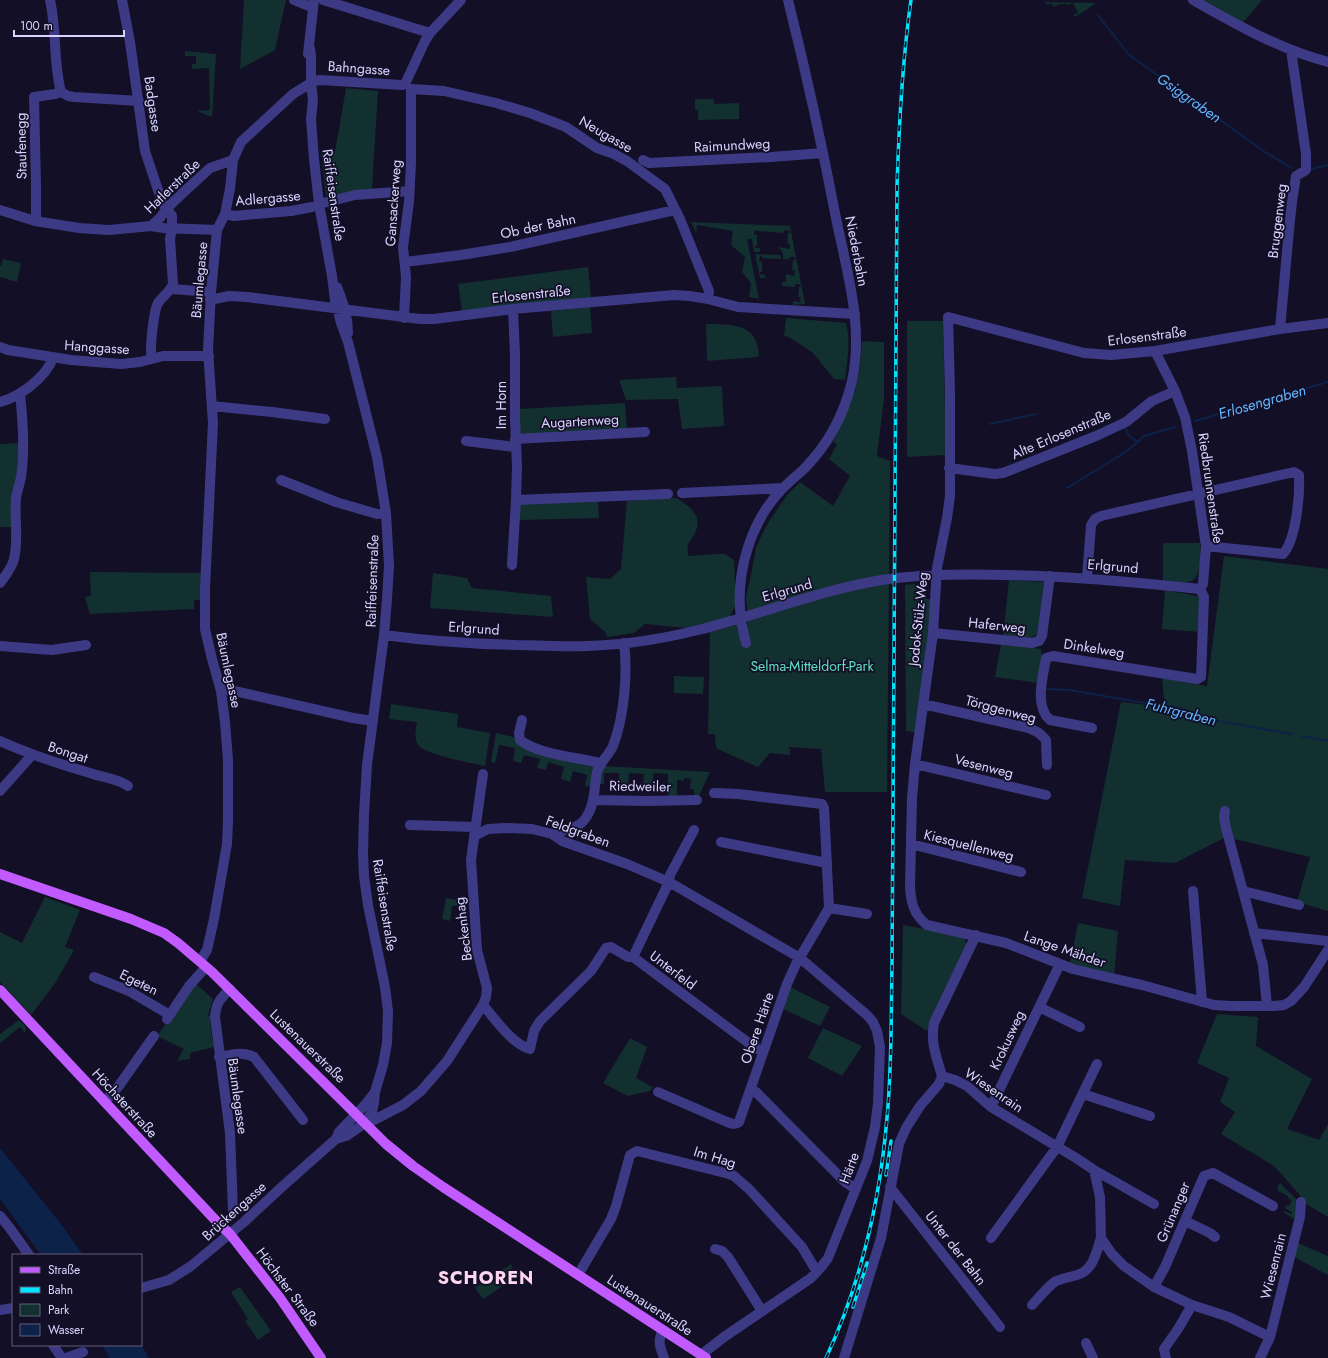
<svg xmlns="http://www.w3.org/2000/svg" width="1328" height="1358" font-family="Jost,sans-serif">
  <rect width="100%" height="100%" fill="#130f26"/>
  <path fill="#12302f" d="M244,0h42l-11,50 -35,19z
    M1199,0h63l-21,25z
    M1045,2l49,1 1,1 -20,13 -2,-2 5,-2 -5,-10 -5,2 -1,-1h-7l-6,3 -3,-4 -4,2z
    M185,51l31,3 -4,63 -15,-6 13,-1 -1,-42 -17,1v-5h4v-8h-11z
    M346,88l32,3 -6,98 -46,7 -5,-44h14z
    M695,99h19v5l25,-1v16l-41,1v-10h-3z
    M691,222l99,4 15,78 -12,1v-4l7,1 1,-5h-3l1,-10h1l1,-3h-6v3l-13,-1v-4h4v-8l8,2 1,-6h-3l1,-10h2v-3h-5l-1,2h-6v-5l-4,-7 11,2v-5l-3,-1 1,-10h2v-2l-6,-1v3l-27,-2v-1h-2l-1,5h3v11h-2v2h5v4h-6l-2,-13h-5l12,60 -10,-2 2,-14 -9,-11 3,-15 -14,-12 2,-14 -36,-6 -1,8z
    M755,254l25,1 1,4 -19,-1v-2h-2l-1,5 3,1v10h-2v2l5,1v3h-5z
    M3,259l18,4 -4,19 -17,-5v-11h1z
    M588,267l3,31 -129,13 -4,-27z
    M590,307l2,26 -39,4 -2,-26z
    M786,318l60,5c5,19 1,38 -1,57l-11,-1 -21,-26 -24,-16 -5,-1z
    M907,321h36l3,134 -39,2z
    M706,324c14,0 38,-1 47,12 4,5 5,13 6,18l-1,3 -51,4z
    M862,341l22,1v57l-7,57 13,5 -3,331h-62l-4,-43 -33,-2 2,2v6l-20,-2 -12,14 -23,-10 -19,-9 -1,-14h-7l2,-102 27,-7 1,3 10,-3 -2,-29 5,-21 5,-27 7,-16 7,-12 17,-25 13,-13 33,24 17,-30 -21,-17 8,-15 -4,-2 22,-51 5,-24z
    M676,377l1,11 45,-2 2,40 -42,3 -4,-30 -52,1 -7,-20z
    M625,403l2,28 -104,5 -5,-5v-22z
    M19,443l-5,59v25h-14v-83z
    M677,498c12,9 27,17 18,35 -5,11 -9,8 -7,23l29,-2h8l9,6 1,21v25l-6,12 -42,10 -42,-4 -11,9 -27,4 -2,-5 -15,-13 -4,-42 24,2 11,-10 6,-68z
    M598,501l1,17 -79,2v-17z
    M1163,543h37c1,10 2,37 -11,39 -8,1 -18,-1 -26,-2z
    M1224,556l104,13v342l-31,-9 13,-45 -84,-20 -51,26 -50,-3 -5,46 -38,-8 39,-196 44,5 -3,-29 45,8z
    M90,572l111,1 -1,27h-6v9l-104,5 -5,-17 6,-1z
    M433,573l34,5 5,10 79,8 2,21 -123,-9z
    M1009,580l35,2 -6,52 -10,5 -25,-3z
    M925,583l1,16h6l-2,23 -14,110 -10,-1 -1,-146z
    M1165,590l32,6 3,1 1,35 -39,-3z
    M1001,644l40,5 2,11 -4,23 -44,-6z
    M674,676l30,1 -1,17 -29,-1z
    M391,704l67,10 -1,13 33,6 -5,33c-14,-3 -57,-11 -66,-20 -6,-7 -3,-17 -2,-24l-28,-3z
    M496,733l21,5 78,28 -3,21 -7,-1 2,-11 -14,-4 -3,11 -9,-3 3,-12 -16,-5 -2,8 -9,-2 3,-9 -16,-4 -3,8 -8,-2 2,-13 -16,-3 -4,18 -4,-1z
    M603,766l107,6 -12,26h-4v-9h-4l1,-10 -7,-1v3l-7,-1v18l-18,2v-4h9v-22l-15,-1v14l-10,-1 1,-12 -15,-1 -1,13 -9,-1v-12h-15v11h-6z
    M45,897l35,13 -15,37 9,3 -18,32 -25,33 -31,-33v-50l22,11z
    M446,898l12,2 -1,6h-5l-2,15 -8,-2z
    M1078,923l40,8 -4,45 -44,-13z
    M903,925l55,10 7,4 2,8 -40,84 -26,-17z
    M195,983l18,16 -5,16 2,1 1,15 3,16 -24,6v6l-13,2 7,-12 -27,-13z
    M790,987l40,20 -10,19 -37,-17z
    M1217,1014l41,3 -2,29 56,33 -25,50 32,11 9,-16v93l-22,-13 -7,-10 -25,-28 -53,-32 14,-22 -15,-10 9,-24 -32,-15z
    M19,1020l7,7 -1,6 -5,-6 -20,16v-9z
    M823,1028l39,18 -20,30 -34,-18z
    M630,1038l17,9 -11,31 17,9 -3,4 -22,5 -25,-13z
    M1280,1183l16,16v21l-13,-8 1,-1 7,3 1,-2 -7,-4 1,-3 3,1 3,-6 -4,-2v-2l-10,-5 -1,-3z
    M1298,1243l30,13v19l-34,-18z
    M511,1264l4,14 -32,21 -8,-11z
    M240,1287l31,44 -13,9 -13,-19 3,-2 -17,-27z"/>
  <path fill="#0c2248" d="M0,1148l64,80 19,27h-42l-41,-56z
    M141,1344l8,14h-39l-8,-13h39z"/>
  <g fill="none" stroke-linecap="round" stroke-linejoin="round">
    <path stroke="#0c2248" stroke-width="2" d="M1098,15l30,39 137,98 27,16
      M1311,169l17,-4
      M1195,421l133,-39
      M990,424l46,-10
      M1125,427l4,9 9,6
      M1067,488l57,-35 14,-11 6,-6 31,-9
      M1047,689l22,1 70,12 37,5 36,13 80,14
      M1301,736l27,5"/>
    <path stroke="#3d3a85" stroke-width="10" d="M50,0c7,30 3,62 11,92l7,4 6,1 65,4
      M122,0l8,42 15,109 17,51 10,14v12l-2,11 3,45c-3,8 -10,12 -15,19 -4,7 -9,48 -6,55
      M294,0l19,8
      M323,0l107,33
      M1193,0c44,25 86,49 135,62
      M310,48l1,8v26l2,19 -2,18 3,40 5,45 13,72 3,24 6,23 7,19 29,115 9,56 3,53 -2,33 -3,36 -17,130 -3,49 -1,39 1,23 4,29 17,82 3,24 -1,32 -4,22 -8,27 -1,11 -2,9 -7,11
      M308,54l6,-54
      M411,89l33,2 52,12 34,10 36,14 31,21 17,6 13,7 38,28 15,30 29,72 -1,8
      M643,160l6,3 122,-6 52,-4
      M319,204l36,-9 54,-4
      M0,210l35,11 44,7 30,2 42,-4 13,2 53,2
      M225,214l9,2 57,-5 21,-4
      M35,221l1,-4v-32l-2,-88 21,-3 6,-2
      M151,226l9,-8 7,-10 19,-18 24,-22 23,-8
      M405,262l56,-7 49,-8 165,-37
      M337,287c6,15 11,29 11,46
      M172,289l39,3
      M210,300l19,-4 18,1 173,22h14l79,-10 161,-14 16,1 18,3 30,8 117,7
      M404,318l2,-41 -3,-30 6,-45 2,-39v-74
      M1328,323l-48,6 -125,22 -44,4 -27,-2 -136,-36 2,76v103l-3,22 -10,50 -4,65 -18,131 -3,34 -2,89c1,16 4,28 17,38l79,18 67,26 25,6 44,10 72,20 17,1h43l10,-1 7,-4 13,-14 24,-37
      M1280,329l9,-99 3,-28 4,-26 10,-6v-16l-15,-104
      M0,347l8,3 63,10 50,4 19,-2 23,-6h46
      M1155,351l20,40 10,26 7,34 14,95 -3,38 -3,5
      M0,402c20,-5 46,-25 53,-44
      M212,406l60,6 53,7
      M515,439l130,-7
      M466,441l49,6
      M949,468l46,6 8,-1 93,-37 30,-14 26,-21 23,-10
      M281,480l55,22 41,12 9,-1
      M682,493l101,-5
      M516,500l152,-6
      M512,565l4,-65 1,-34 -2,-47v-64l-2,-46
      M1087,578l4,-53 4,-6 6,-3 193,-44 5,3c1,20 -3,65 -16,79l-77,-8
      M0,583c5,-7 12,-15 14,-24 5,-19 0,-41 2,-61 1,-7 4,-14 5,-21 4,-27 2,-56 -1,-83
      M933,633l99,10 7,-2 3,-5 8,-60
      M384,635c44,6 89,9 133,10 23,0 47,2 70,1 37,-1 75,-7 111,-16 61,-15 121,-40 184,-50 41,-6 82,-6 124,-5 65,1 129,7 194,14
      M746,643c-2,-8 -4,-16 -5,-24 -6,-45 9,-97 41,-130 7,-7 14,-13 21,-19 24,-24 41,-55 49,-89 12,-54 -5,-109 -16,-163 -14,-73 -30,-146 -48,-218
      M0,646l52,4 34,-5
      M221,691l9,-1 123,28 20,3
      M923,704l106,24 10,5 7,7 1,25
      M522,720l-3,13 1,7c18,14 53,17 76,22l5,3
      M1092,728l-42,-8c-16,-14 -7,-43 -4,-62l7,-2 144,23 4,-2 3,-80 -4,-8
      M0,741c29,13 59,23 90,32 11,4 29,6 38,13
      M915,764l131,31
      M0,791l32,-36
      M593,800l55,1 49,-1
      M1225,811l-1,6 2,11 37,137 4,41
      M410,825l65,2
      M552,834c11,-4 26,-5 33,-15 10,-13 9,-31 12,-47 3,-10 12,-17 16,-26 11,-29 15,-72 11,-103
      M474,836l14,-7 17,-1 27,1 20,5 10,7 65,23 42,18 131,76 67,57 6,7 4,9 3,16 -2,56 -3,24 -8,34 -39,97 -6,8 -11,12 -87,59 -23,18
      M721,842l106,21
      M911,844l110,28
      M1193,891l9,111
      M1243,891l56,14
      M829,908l38,6
      M1254,933l74,8
      M976,935l-42,88c-4,20 3,35 8,53l13,4 12,6 24,21 85,51 18,12 6,27 1,41 11,16 12,12 30,21 38,18 37,12 41,20
      M633,957l36,-75 1,-7 24,-45
      M200,961l7,-11 7,-31 13,-75 1,-23v-61l-3,-38 -4,-31 -9,-32 -7,-30v-41l8,-165 -5,-73 3,-58 6,-62 8,-16 5,-25 3,-29 8,-18 52,-48 21,-13 6,-1 82,5 3,-1 20,-43 5,-8 31,-33
      M94,977l35,14 41,24
      M230,989c-10,10 -14,14 -15,28l15,116 3,78
      M483,1005c13,15 28,38 47,44l4,-18 6,-10 51,-50 15,-23 5,-1 17,10h5l121,90 9,5
      M1039,1007l41,20
      M167,1019l22,-33 17,-19
      M219,1057c12,-2 24,-6 35,0l49,63
      M750,1091l6,1 89,90 11,7
      M658,1092l69,30c5,2 8,3 12,0l48,-138 9,-20 33,-56 -4,-82 -1,-18 -2,-4 -84,-10 -24,-1
      M1083,1094l67,22
      M105,1101l13,-14 36,-51
      M991,1107l69,-143
      M336,1139l10,-3 19,-13 9,-3 29,-15 18,-14 26,-30 36,-56 3,-8 1,-9 -10,-38 -6,-90 12,-86
      M1094,1170l60,34
      M890,1187l110,140
      M0,1216l9,11 20,28
      M1185,1221l25,12 5,4
      M991,1238l66,-91 40,-83
      M715,1249l7,2 6,6 34,54
      M578,1275l33,-56 5,-13 14,-51 7,-4 92,23 5,2 15,13 53,58 15,25
      M1154,1287l11,-20 39,-91 9,-3 60,33
      M141,1288l28,-8 22,-14 53,-44 40,-37 52,-46 3,-7 26,-27 10,-13
      M1032,1305c8,-8 15,-18 24,-24 7,-3 14,-4 21,-6 17,-5 19,-23 24,-37
      M0,1310l13,-2
      M663,1330c-6,12 -3,16 1,28
      M1086,1343l7,15
      M53,1345l9,13
      M66,1358l17,-6
      M844,1358l37,-120 18,-94 7,-16 14,-22 19,-22 3,-8
      M1166,1358l-2,-9 14,-20 14,-24
      M1260,1358l10,-21 30,-120 1,-15"/>
    <path stroke="#c25bff" stroke-width="10" d="M0,874l131,45 33,14 14,10 34,29 174,172 27,22 30,21 263,171
      M0,990l219,234 11,10 50,64 41,60"/>
    <defs>
      <path id="rail" d="M886,1175l5,-34
        M853,1307l14,-44
        M826,1358c35,-75 54,-158 61,-240 5,-51 4,-103 5,-154l5,-778c2,-62 5,-124 14,-186"/>
    </defs>
    <use href="#rail" stroke="#00e5ff" stroke-width="3.5"/>
    <use href="#rail" stroke="#130f26" stroke-width="2" stroke-dasharray="6" stroke-linecap="butt"/>
  </g>
  <g text-anchor="middle" dominant-baseline="central" stroke-width="3.5" stroke-linejoin="round" paint-order="stroke">
    <g font-size="14" fill="#d9d4ff" stroke="#130f26">
      <text transform="translate(359 68) rotate(4)">Bahngasse</text>
      <text transform="translate(153 104) rotate(82)">Badgasse</text>
      <text transform="translate(606 134) rotate(30)">Neugasse</text>
      <text transform="translate(732 145) rotate(-3)">Raimundweg</text>
      <text transform="translate(21 146) rotate(-91)">Staufenegg</text>
      <text transform="translate(172 186) rotate(-44)">Hatlerstraße</text>
      <text transform="translate(334 195) rotate(82)">Raiffeisenstraße</text>
      <text transform="translate(268 198) rotate(-5)">Adlergasse</text>
      <text transform="translate(393 203) rotate(-86)">Gansackerweg</text>
      <text transform="translate(1277 221) rotate(-83)">Bruggenweg</text>
      <text transform="translate(538 226) rotate(-12)">Ob der Bahn</text>
      <text transform="translate(857 251) rotate(79)">Niederbahn</text>
      <text transform="translate(199 280) rotate(-85)">Bäumlegasse</text>
      <text transform="translate(531 294) rotate(-6)">Erlosenstraße</text>
      <text transform="translate(1147 336) rotate(-7)">Erlosenstraße</text>
      <text transform="translate(97 347) rotate(4)">Hanggasse</text>
      <text transform="translate(501 405) rotate(-90)">Im Horn</text>
      <text transform="translate(580 421) rotate(-3)">Augartenweg</text>
      <text transform="translate(1061 434) rotate(-23)">Alte Erlosenstraße</text>
      <text transform="translate(1211 488) rotate(82)">Riedbrunnenstraße</text>
      <text transform="translate(1113 566) rotate(5)">Erlgrund</text>
      <text transform="translate(372 581) rotate(-88)">Raiffeisenstraße</text>
      <text transform="translate(787 590) rotate(-16)">Erlgrund</text>
      <text transform="translate(918 619) rotate(-84)">Jodok-Stülz-Weg</text>
      <text transform="translate(997 625) rotate(6)">Haferweg</text>
      <text transform="translate(474 628) rotate(4)">Erlgrund</text>
      <text transform="translate(1094 648) rotate(9)">Dinkelweg</text>
      <text transform="translate(229 670) rotate(78)">Bäumlegasse</text>
      <text transform="translate(1001 709) rotate(15)">Törggenweg</text>
      <text transform="translate(68 752) rotate(18)">Bongat</text>
      <text transform="translate(984 766) rotate(14)">Vesenweg</text>
      <text transform="translate(640 786) rotate(1)">Riedweiler</text>
      <text transform="translate(578 831) rotate(20)">Feldgraben</text>
      <text transform="translate(969 845) rotate(14)">Kiesquellenweg</text>
      <text transform="translate(385 905) rotate(81)">Raiffeisenstraße</text>
      <text transform="translate(463 929) rotate(-97)">Beckenhag</text>
      <text transform="translate(1065 949) rotate(19)">Lange Mähder</text>
      <text transform="translate(673 970) rotate(37)">Unterfeld</text>
      <text transform="translate(139 982) rotate(26)">Egeten</text>
      <text transform="translate(757 1028) rotate(-71)">Obere Härte</text>
      <text transform="translate(1007 1040) rotate(-65)">Krokusweg</text>
      <text transform="translate(308 1046) rotate(44)">Lustenauerstraße</text>
      <text transform="translate(994 1090) rotate(34)">Wiesenrain</text>
      <text transform="translate(238 1096) rotate(82)">Bäumlegasse</text>
      <text transform="translate(125 1103) rotate(47)">Höchsterstraße</text>
      <text transform="translate(715 1157) rotate(17)">Im Hag</text>
      <text transform="translate(849 1168) rotate(-69)">Härte</text>
      <text transform="translate(234 1211) rotate(-42)">Brückengasse</text>
      <text transform="translate(1173 1212) rotate(-67)">Grünanger</text>
      <text transform="translate(956 1248) rotate(52)">Unter der Bahn</text>
      <text transform="translate(1273 1266) rotate(-76)">Wiesenrain</text>
      <text transform="translate(288 1287) rotate(53)">Höchster Straße</text>
      <text transform="translate(650 1305) rotate(33)">Lustenauerstraße</text>
    </g>
    <g font-size="14" fill="#5fe0c0" stroke="#130f26">
      <text x="812" y="666">Selma-Mitteldorf-Park</text>
    </g>
    <g font-size="15" font-style="italic" fill="#62b6ff" stroke="#130f26">
      <text transform="translate(1189 98) rotate(35)">Gsiggraben</text>
      <text transform="translate(1262 402) rotate(-16)">Erlosengraben</text>
      <text transform="translate(1181 712) rotate(14)">Fuhrgraben</text>
    </g>
    <g font-size="18" font-weight="bold" letter-spacing="1" fill="#ffd6f0" stroke="#130f26">
      <text x="486" y="1278">SCHOREN</text>
    </g>
  </g>
  <rect x="12" y="1254" width="130" height="92" fill="#130f26" stroke="#625e7d"/>
  <rect x="20" y="1267" width="20" height="6" fill="#c25bff" stroke="#625e7d"/>
  <text x="48" y="1274" font-size="12" fill="#d9d4ff">Straße</text>
  <rect x="20" y="1287" width="20" height="6" fill="#00e5ff" stroke="#625e7d"/>
  <text x="48" y="1294" font-size="12" fill="#d9d4ff">Bahn</text>
  <rect x="20" y="1304" width="20" height="12" fill="#12302f" stroke="#625e7d"/>
  <text x="48" y="1314" font-size="12" fill="#d9d4ff">Park</text>
  <rect x="20" y="1324" width="20" height="12" fill="#0c2248" stroke="#625e7d"/>
  <text x="48" y="1334" font-size="12" fill="#d9d4ff">Wasser</text>
  <path d="M14 30v6h110v-6" fill="none" stroke="#d9d4ff" stroke-width="2"/>
  <text x="20" y="30" font-size="12" fill="#d9d4ff" stroke="#130f26" stroke-width="3" paint-order="stroke">100 m</text>
</svg>
